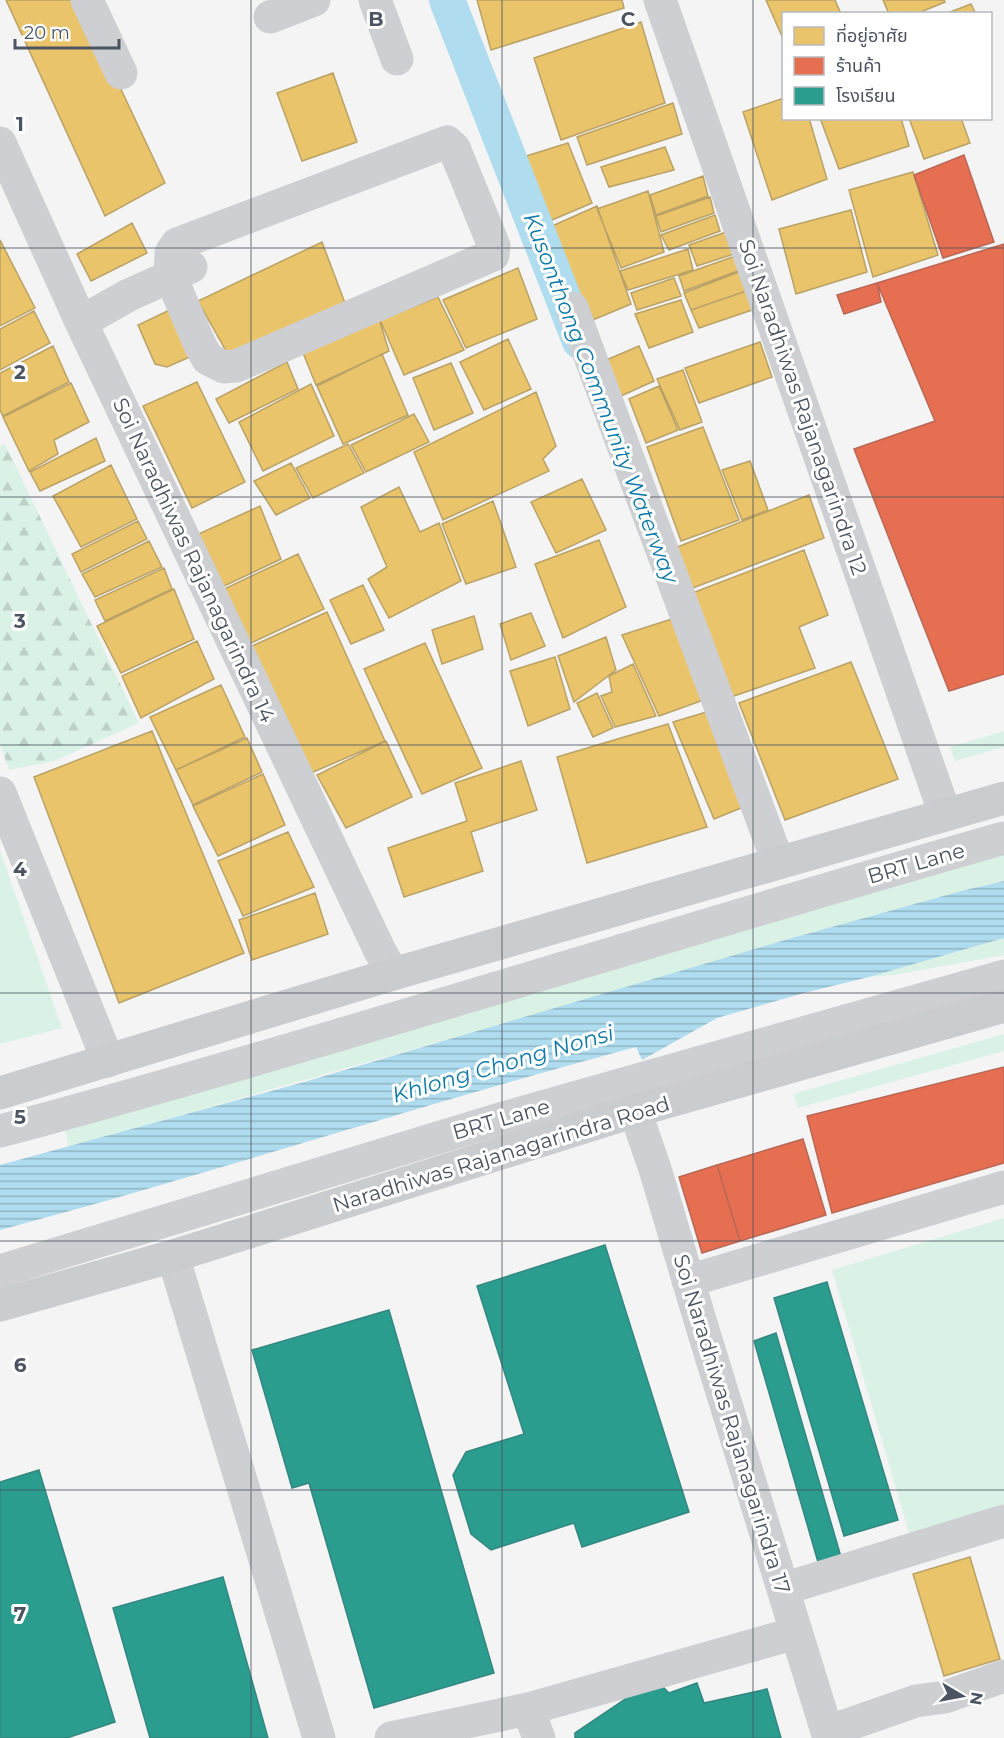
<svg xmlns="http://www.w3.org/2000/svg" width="1004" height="1738" font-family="Montserrat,'Noto Sans Thai',sans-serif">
  <defs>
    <pattern id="forest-firs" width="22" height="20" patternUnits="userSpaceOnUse" patternTransform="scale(1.5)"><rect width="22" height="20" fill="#daf2e5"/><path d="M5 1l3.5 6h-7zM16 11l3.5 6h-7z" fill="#bdd1c7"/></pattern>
    <pattern id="water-rules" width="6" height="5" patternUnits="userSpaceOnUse" patternTransform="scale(1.5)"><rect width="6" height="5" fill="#afdcee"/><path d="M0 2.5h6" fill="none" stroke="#90b5c4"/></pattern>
  </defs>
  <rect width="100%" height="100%" fill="#f4f4f4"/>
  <path fill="#daf2e5" d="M1004,731v16l-49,14 -5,-14z
    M1004,849v32l-39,9 -173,48 -231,69 -492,140 -6,-26z
    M0,850l62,178 -62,16z
    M1004,938v17l-110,20 -25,2z
    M1004,1034v17l-206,57 -5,-14z
    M1004,1218v290l-94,28 -78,-266z"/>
  <path fill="url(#forest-firs)" d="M5,444l134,279 -85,38 -45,9 -9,-26v-297z"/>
  <path fill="url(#water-rules)" d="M1004,881v57l-135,39 -65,16 -87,25 -75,42 -6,-13c-213,57 -423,126 -636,183v-65l304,-83 488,-144 173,-48z"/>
  <path fill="#e9c46a" stroke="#baa267" stroke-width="1.5" d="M6,0h73l86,183 -60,33z
    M477,0h145l2,8 -133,42z
    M766,0h69l6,14h-57v27z
    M883,0h61l1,2 -29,12h-27z
    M971,4l5,10h-31z
    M641,22l24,81 -104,37 -27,-82z
    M333,73l24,69 -55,19 -25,-68z
    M784,98v20h25l18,61 -55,21 -29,-88z
    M673,103l9,31 -95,31 -10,-28z
    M820,118h81l8,28 -70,23z
    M909,118h52l9,25 -46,16z
    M568,143l24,60 -47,20 -25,-65z
    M665,147l9,23 -65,17 -8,-20z
    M913,172l25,83 -65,22 -24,-87z
    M703,176l5,20 -52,19 -6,-20z
    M648,191l16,61 -43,16 -24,-59z
    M710,197l4,16 -53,19 -5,-16z
    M597,206l34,98 -43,18 -38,-95z
    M851,210l16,62 -71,22 -17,-65z
    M715,215l5,16 -51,19 -8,-15z
    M132,223l15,30 -56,28 -14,-27z
    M729,231l8,22 -40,13 -8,-21z
    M0,240l35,68 -35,18z
    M322,242l26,69 -118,47 -32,-57z
    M688,249l5,21 -65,20 -8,-19z
    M738,255l5,14 -59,22 -5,-15z
    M518,268l19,51 -71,29 -23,-48z
    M744,270l8,19 -61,21 -7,-17z
    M674,278l7,18 -44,14 -6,-17z
    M752,289l6,19 -59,20 -8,-18z
    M438,297l26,53 -60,25 -24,-55z
    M681,300l12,32 -44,16 -14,-34z
    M180,305l21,47 -34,15 -12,-3 -17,-39z
    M34,311l16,32 -50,27v-41z
    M379,319l10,32 -73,34 -13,-32z
    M508,339l23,50 -47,21 -24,-48z
    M760,342l12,35 -73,26 -14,-35z
    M53,346l16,36 -66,34 -3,-6v-37z
    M639,346l15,35 -42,19 -15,-36z
    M382,354l26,61 -65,29 -26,-58z
    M287,362l11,27 -69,34 -13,-24z
    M451,363l22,50 -39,17 -21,-52z
    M683,370l19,52 -22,8 -23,-51z
    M197,382l48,100 -53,26 -49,-102z
    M71,383l18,39 -35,18 4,14 -29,17 -26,-54z
    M311,384l23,52 -71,35 -24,-49z
    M659,386l19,44 -32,13 -17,-44z
    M536,392l20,54 -13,13 6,12 -106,49 -29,-68z
    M414,414l15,28 -63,30 -15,-27z
    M703,427l36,93 -58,21 -34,-94z
    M96,438l9,23 -65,30 -10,-19z
    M348,444l16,29 -51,25 -17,-30z
    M750,461l18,49 -26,10 -20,-50z
    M291,463l19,35 -34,17 -22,-34z
    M111,465l26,54 -56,28 -28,-51z
    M582,479l24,51 -50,23 -25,-51z
    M399,487l21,45 19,-9 22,58 -72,37 -21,-39 19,-12 -26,-60z
    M809,495l15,43 -134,51 -15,-41z
    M493,501l23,66 -50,17 -24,-60z
    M260,506l21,53 -61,29 -26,-52z
    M138,521l9,18 -66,33 -9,-18z
    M599,540l27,67 -63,31 -28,-74z
    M149,541l13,26 -67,30 -13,-23z
    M804,550l24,65 -29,12 16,41 -84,29 -41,-103z
    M298,554l26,55 -75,35 -27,-54z
    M164,568l8,21 -67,32 -10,-21z
    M363,585l21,45 -33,14 -21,-44z
    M174,589l20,50 -73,34 -24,-47z
    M327,612l58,129 -74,32 -59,-127z
    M531,613l14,33 -34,14 -11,-36z
    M474,616l9,33 -41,15 -10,-34z
    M675,618l34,80 -50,18 -37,-81z
    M606,637l10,33 -42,32 -16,-46z
    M197,641l17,38 -73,39 -19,-42z
    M425,643l57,125 -60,26 -58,-125z
    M555,657l15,52 -42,17 -18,-55z
    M851,662l47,117 -113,41 -46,-117z
    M633,664l23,52 -41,11 -14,-31 11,-4 -3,-16z
    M221,685l24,52 -69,33 -26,-53z
    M597,693l16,35 -20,9 -16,-34z
    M710,711l31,97 -27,11 -41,-97z
    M668,724l39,103 -120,36 -30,-106z
    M152,731l92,222 -125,50 -85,-226z
    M247,738l15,34 -69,33 -17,-35z
    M386,741l26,56 -66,31 -29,-53z
    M521,761l16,49 -66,22 12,39 -79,26 -16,-49 79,-27 -12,-38z
    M263,774l22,51 -67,31 -25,-50z
    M288,832l26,55 -71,29 -25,-55z
    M315,893l13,41 -76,26 -13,-40z
    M970,1557l30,102 -56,17 -31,-102z"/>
  <path fill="#e76f51" stroke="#b86756" stroke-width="1.5" d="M964,155l30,87 -51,16 -29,-83z
    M1004,244v430l-55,17 -95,-242 81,-28 -58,-138z
    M877,283l4,19 -37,12 -7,-19z
    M1004,1067v96l-172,50 -25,-97z
    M803,1139l23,76 -86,26 -23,-76z
    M717,1165l23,76 -38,12 -23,-76z"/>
  <path fill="#2a9d8f" stroke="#348781" stroke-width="1.5" d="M605,1245l84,267 -107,35 -8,-24 -83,27 -20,-16 -18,-59 13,-23 58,-18 -47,-148z
    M827,1282l71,238 -54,16 -70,-238z
    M389,1310l105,363 -120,35 -65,-225 -17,5 -40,-138z
    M776,1333l65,224 -23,5 -64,-221z
    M39,1470l76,252 -48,16h-67v-256z
    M223,1577l45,161h-118l-37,-130z
    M655,1679l14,14 28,-10 7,20 63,-14 14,49h-206v-5z"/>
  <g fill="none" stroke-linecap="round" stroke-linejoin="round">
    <path stroke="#afdcee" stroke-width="36" d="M447,0l133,341"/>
    <path stroke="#cdcfd2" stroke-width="33" d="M87,0l34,73
      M375,0l22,59
      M660,0l285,814
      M270,17l44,-17
      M447,142l7,6 40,98 -1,9 -257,111 -12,1 -16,-8 -8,-14 -30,-70 1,-22 6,-9 8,-3z
      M0,143l81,179 299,629 13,23
      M572,308l206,554
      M81,322l48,-27 62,-28
      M0,793l108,268
      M635,1111l20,58 48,161 126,408
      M0,1131c104,-27 206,-57 308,-87 232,-68 463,-140 696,-206
      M173,1256l146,482
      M0,1271l500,-152 504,-143
      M688,1281l316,-94
      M783,1589l221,-68
      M528,1709l11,29
      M827,1732l89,-31 29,-4 59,-21
      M391,1738l137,-29 268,-76"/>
    <path stroke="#cacdd0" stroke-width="33" d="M0,1093l393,-119 611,-176
      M0,1305l173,-49 462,-145 369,-105"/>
  </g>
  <path fill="none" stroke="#4b5460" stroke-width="1.5" stroke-opacity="0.55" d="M251,0v1738M502,0v1738M753,0v1738M0,248h1004M0,497h1004M0,745h1004M0,993h1004M0,1241h1004M0,1490h1004"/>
  <g text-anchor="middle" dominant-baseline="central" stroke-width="6" stroke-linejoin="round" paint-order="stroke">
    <g font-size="21" fill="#4b5460" stroke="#fff">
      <text transform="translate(803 407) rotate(71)">Soi Naradhiwas Rajanagarindra 12</text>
      <text transform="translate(194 560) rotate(65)">Soi Naradhiwas Rajanagarindra 14</text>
      <text transform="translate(916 863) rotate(-16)">BRT Lane</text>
      <text transform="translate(501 1119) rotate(-16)">BRT Lane</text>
      <text transform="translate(501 1154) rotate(-17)">Naradhiwas Rajanagarindra Road</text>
      <text transform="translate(732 1424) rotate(73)">Soi Naradhiwas Rajanagarindra 17</text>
    </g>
    <g font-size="22" font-style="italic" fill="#0f7aa7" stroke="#fff">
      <text transform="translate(601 398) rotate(69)">Kusonthong Community Waterway</text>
      <text transform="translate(503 1064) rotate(-16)">Khlong Chong Nonsi</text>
    </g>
  </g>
  <g font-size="20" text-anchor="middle" font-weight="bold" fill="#4b5460" stroke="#fff" stroke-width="6" stroke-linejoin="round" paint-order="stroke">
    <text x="376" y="26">B</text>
    <text x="628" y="26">C</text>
    <text x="20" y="131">1</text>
    <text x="20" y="379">2</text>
    <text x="20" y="628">3</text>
    <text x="20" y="876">4</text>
    <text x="20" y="1124">5</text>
    <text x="20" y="1372">6</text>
    <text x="20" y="1621">7</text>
  </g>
  <rect x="782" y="12" width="210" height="108" fill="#ffffff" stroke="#b7bbbf" stroke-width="1.5"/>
  <rect x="794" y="27" width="30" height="18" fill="#e9c46a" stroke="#b7bbbf" stroke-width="1.5"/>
  <text x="836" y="42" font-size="18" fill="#4b5460">ที่อยู่อาศัย</text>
  <rect x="794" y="57" width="30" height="18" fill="#e76f51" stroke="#b7bbbf" stroke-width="1.5"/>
  <text x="836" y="72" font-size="18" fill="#4b5460">ร้านค้า</text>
  <rect x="794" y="87" width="30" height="18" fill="#2a9d8f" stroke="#b7bbbf" stroke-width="1.5"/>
  <text x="836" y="102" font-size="18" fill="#4b5460">โรงเรียน</text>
  <g transform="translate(962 1696) rotate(100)" stroke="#ffffff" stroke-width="4.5" paint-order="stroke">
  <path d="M0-4.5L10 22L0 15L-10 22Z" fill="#4b5460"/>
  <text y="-9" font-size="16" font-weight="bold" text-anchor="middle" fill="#4b5460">N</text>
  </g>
  <path d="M15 39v9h104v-9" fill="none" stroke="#4b5460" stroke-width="3"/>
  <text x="24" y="39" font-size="18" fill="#4b5460" stroke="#ffffff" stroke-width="4.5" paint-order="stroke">20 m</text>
</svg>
